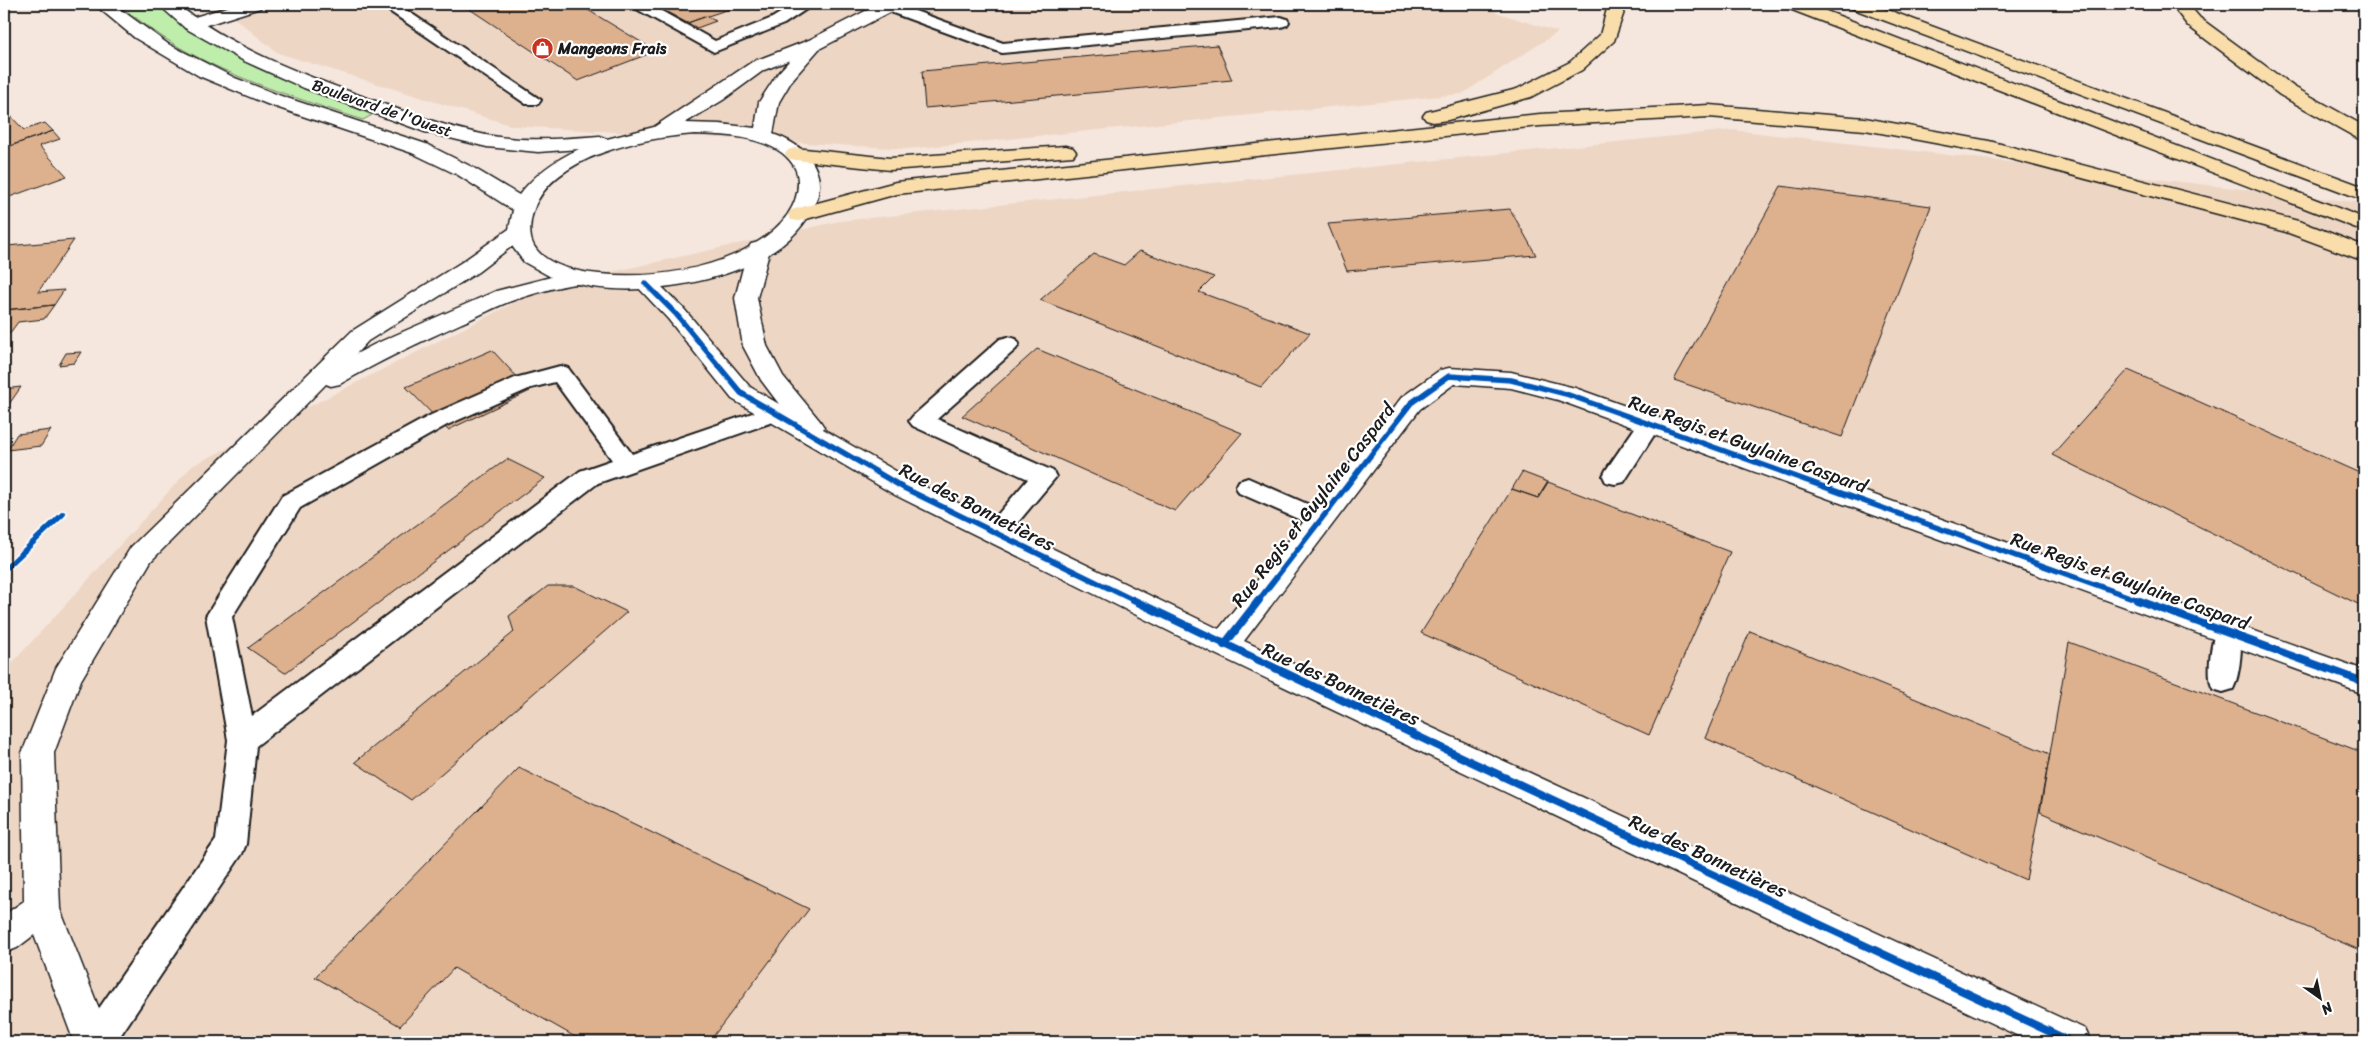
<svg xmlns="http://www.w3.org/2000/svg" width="2368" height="1046" font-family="Sriracha,sans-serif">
  <rect width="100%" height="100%" fill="#f5e7dd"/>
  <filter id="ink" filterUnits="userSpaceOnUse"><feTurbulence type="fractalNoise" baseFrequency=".02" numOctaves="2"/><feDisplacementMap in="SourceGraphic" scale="10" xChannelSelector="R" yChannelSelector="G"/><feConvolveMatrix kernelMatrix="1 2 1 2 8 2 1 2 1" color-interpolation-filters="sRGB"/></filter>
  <g filter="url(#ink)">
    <path fill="#eed6c5" d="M217,4h1254l87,28 -96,62 -555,55 -394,-23 -235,-73z
      M1733,130l631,73v839h-2360v-370l188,-206 353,-179 295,-66z"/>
    <path fill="#bfedab" stroke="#6e8464" d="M117,4h40l40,30 29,17 45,23 101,41 -9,5c-63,-21 -128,-40 -186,-74 -21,-12 -40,-28 -60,-42z"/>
    <path fill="#ddb08e" stroke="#1c1c1c" d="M462,4h116l78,47 -78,30z
      M652,4h92l-57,19z
      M706,16l10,5 -19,7 -9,-5z
      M1217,45l15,35 -307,28 -3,-37z
      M4,109l20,21 21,-7 8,8 -49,17z
      M53,131l7,8 -21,7 28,30 -63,23v-51z
      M1781,186l150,20 -89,231 -168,-57z
      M1510,209l26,46 -189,16 -19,-47z
      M74,240l-36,52 26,-2 -10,15 -50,5v-60l3,-4z
      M1140,251l74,26 -15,15 111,41 -49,54 -221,-87 54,-46 30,11z
      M54,305l-10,14 -26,3 -14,19v-31z
      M1037,349l205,84 -67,78 -213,-95z
      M492,350l38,41 -82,39 -42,-43z
      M81,352l-7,11 -15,2 7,-12z
      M2128,370l236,105v132l-312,-152z
      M21,387l-14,20h-3v-18z
      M51,430l-10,16 -34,4 10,-16z
      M507,459l38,19 -260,195 -37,-25z
      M1522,472l26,10 -10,16 -26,-9z
      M1548,482l182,70 -81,183 -228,-102 91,-144 26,9z
      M548,586h26l53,26 -216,188 -56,-38 159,-130 -5,-16z
      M1750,631l300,123 -24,126 -321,-142z
      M2069,642l295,111v199l-324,-140z
      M519,768l290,141 -100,133h-125l-130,-74 -54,58 -85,-49z"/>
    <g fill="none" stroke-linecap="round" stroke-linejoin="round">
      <defs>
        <path id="lane" d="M379,4h18l144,96 -3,4h-12z
          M630,4h19l66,37 57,-23 23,-14h19l-30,20 -70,28 -81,-45z
          M882,4h14l107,39 278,-26 6,2 2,3 -2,3 -6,2 -279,26 -120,-44 -2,-3z
          M1008,337l8,2 3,5 -3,5 -79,70 116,52 3,6 -52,62 -9,3 -9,-3 -4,-6 46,-54 -115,-53 -4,-5 4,-5 87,-77z
          M560,366l8,2 64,86 144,-49 8,3 3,5 -3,5 -186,65 -342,263 -10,98 -4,10 -126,188h-37l5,-12 132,-190 12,-100 -22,-124 76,-120 149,-81 84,-37zM555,382l57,78 -32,11 -328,245 -20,-99 68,-109 147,-83 84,-37z
          M1649,416l8,3 4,5 -37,58 -9,2 -9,-2 -3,-6 3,-6 35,-51z
          M1248,478l82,36 3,6 -3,6 -9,3 -82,-36 -3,-6 3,-6z
          M2228,623l10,3c6,12 2,50 -5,63l-10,3 -10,-3c-7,-13 -2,-50 5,-63z"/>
        <path id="street" d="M237,4h26l-3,4 -63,20h-12l-3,-4 3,-4z
          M759,242l8,2 3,5 -13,49 10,48 16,30 37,45 4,6 -1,2 90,52 306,148 183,-232 38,-27 9,-2 62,4 64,16 789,282v24l-806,-294 -47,-12 -57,-4 -34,25 -176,232 841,388 6,13h-60l-818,-389 -318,-158 -163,-96 -64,-80 -34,-36 3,-5 8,-2 8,2 31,31 66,78 29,17 -18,-24 -18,-34 -8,-48 13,-49 3,-5z"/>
        <path id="secondary" d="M94,4h19l55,40 67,34 46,18 145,48 46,23 47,28c16,-21 36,-35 60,-46l-41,3 -51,-5 -62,-15 -121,-44 -60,-27 -59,-33 -27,-24h19c55,45 126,71 193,95 38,14 76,28 116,36 37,7 75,4 113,1l8,3 47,-12 98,-65 57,-22 70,-36h22l-3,4 -79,41 -27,31 -13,22 -6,32c20,7 40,20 45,42 3,13 -1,25 -7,36 -32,56 -111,73 -170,77 -17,1 -33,0 -49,-2 -5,-1 -11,-3 -15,-3 -17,1 -46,11 -63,16 -18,6 -35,16 -52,23 -42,19 -82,38 -122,61l-9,2 -5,-2 -175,177 -70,119 -27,73 6,156 52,133h-38l-40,-107 -17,13 -13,5v-38l20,-14 -2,-148 34,-85 75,-121 221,-216 110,-69 47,-33 4,-19 -55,-35 -46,-22 -145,-49 -68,-28 -64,-38zM790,60l-12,13 -19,29 -4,26 -35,-4 -35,-1 38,-23 41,-30zM694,134c26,1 54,1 78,13 13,6 26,18 26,34 1,36 -33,59 -62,73 -43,19 -92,24 -137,20 -21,-2 -53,-8 -65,-28 -6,-10 -4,-26 0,-37 20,-54 109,-71 160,-75zM512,246l12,16 27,15 -55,14 -121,53 -19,10 12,-13 110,-69z"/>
        <path id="highway" d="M1605,4h16l4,5 -11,32 -32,29 -51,27 -83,23 -15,2 -7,-2 -3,-4 3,-4 91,-23 53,-27 30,-27 7,-26z
          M1785,4h23l556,214v13l-577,-223z
          M1848,4h24l492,183v13l-513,-192z
          M2171,4h17l12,14 94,69 70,39v14l-7,-2 -77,-43 -92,-69z
          M1709,105l156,13 124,23 313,81 62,24v15l-78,-29 -298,-79 -123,-23 -156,-13 -169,9 -643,68 -98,27 -8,-1 -3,-5 3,-5 105,-28 644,-68z
          M1066,146l7,2 3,4 -3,4 -183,14 -95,-10 -7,-2 -3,-4 3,-4 7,-2 95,10z"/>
      </defs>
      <use href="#lane" stroke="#1c1c1c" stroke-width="4"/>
      <use href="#street" stroke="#1c1c1c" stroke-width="3"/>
      <use href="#secondary" stroke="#1c1c1c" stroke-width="3"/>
      <use href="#highway" stroke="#1c1c1c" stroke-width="3"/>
      <use href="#lane" fill="#fff" fill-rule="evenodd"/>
      <use href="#street" fill="#fff" fill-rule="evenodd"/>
      <use href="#secondary" fill="#fff" fill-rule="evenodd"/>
      <use href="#highway" fill="#f9ddab" fill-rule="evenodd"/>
      <defs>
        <path id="cycleway-far1" d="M645,283l31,31 65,79 163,95 231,113
          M4,570l59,-56
          M1258,601l153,-198 38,-27 62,4 55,14 575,207"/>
        <path id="cycleway" d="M1133,600l328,157 611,285
          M2137,600l227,82
          M1224,645l35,-45"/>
      </defs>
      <use href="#cycleway-far1" stroke="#fff" stroke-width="9"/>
      <use href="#cycleway" stroke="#fff" stroke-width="11"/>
      <use href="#cycleway-far1" stroke="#0057b8" stroke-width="5.5"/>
      <use href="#cycleway" stroke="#0057b8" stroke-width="8"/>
    </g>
  </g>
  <defs>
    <symbol id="shop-disc" viewBox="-11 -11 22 22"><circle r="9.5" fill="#c8321e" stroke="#fff"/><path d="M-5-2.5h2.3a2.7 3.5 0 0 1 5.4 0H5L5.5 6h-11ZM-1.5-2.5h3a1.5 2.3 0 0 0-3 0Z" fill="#fff"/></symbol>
  </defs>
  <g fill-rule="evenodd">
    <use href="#shop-disc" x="530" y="36" width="25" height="25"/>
  </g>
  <g text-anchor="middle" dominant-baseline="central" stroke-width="4.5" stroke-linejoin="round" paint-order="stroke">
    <g font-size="16" font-weight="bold" fill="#1c1c1c" stroke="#fff" text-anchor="start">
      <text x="558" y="48">Mangeons Frais</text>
    </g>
    <g font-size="16" fill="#1c1c1c" stroke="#fff">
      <text transform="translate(382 108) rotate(19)">Boulevard de l'Ouest</text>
    </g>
    <g font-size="19" fill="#1c1c1c" stroke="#fff">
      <text transform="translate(1748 444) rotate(20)">Rue Regis et Guylaine Caspard</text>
      <text transform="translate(1313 505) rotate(-52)">Rue Regis et Guylaine Caspard</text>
      <text transform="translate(977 507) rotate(27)">Rue des Bonnetières</text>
      <text transform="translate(2130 581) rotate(20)">Rue Regis et Guylaine Caspard</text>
      <text transform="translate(1341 684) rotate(25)">Rue des Bonnetières</text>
      <text transform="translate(1708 856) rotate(25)">Rue des Bonnetières</text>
    </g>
  </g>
  <rect width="2368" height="1046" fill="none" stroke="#fff" stroke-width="20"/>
  <rect x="10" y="10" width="2348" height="1026" fill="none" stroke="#1c1c1c" stroke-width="2" filter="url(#ink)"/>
  <g transform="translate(2320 998) rotate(147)" stroke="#ffffff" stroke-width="4" paint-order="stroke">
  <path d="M0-4L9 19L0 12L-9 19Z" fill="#1c1c1c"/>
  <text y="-8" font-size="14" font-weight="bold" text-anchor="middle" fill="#1c1c1c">N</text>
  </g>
</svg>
